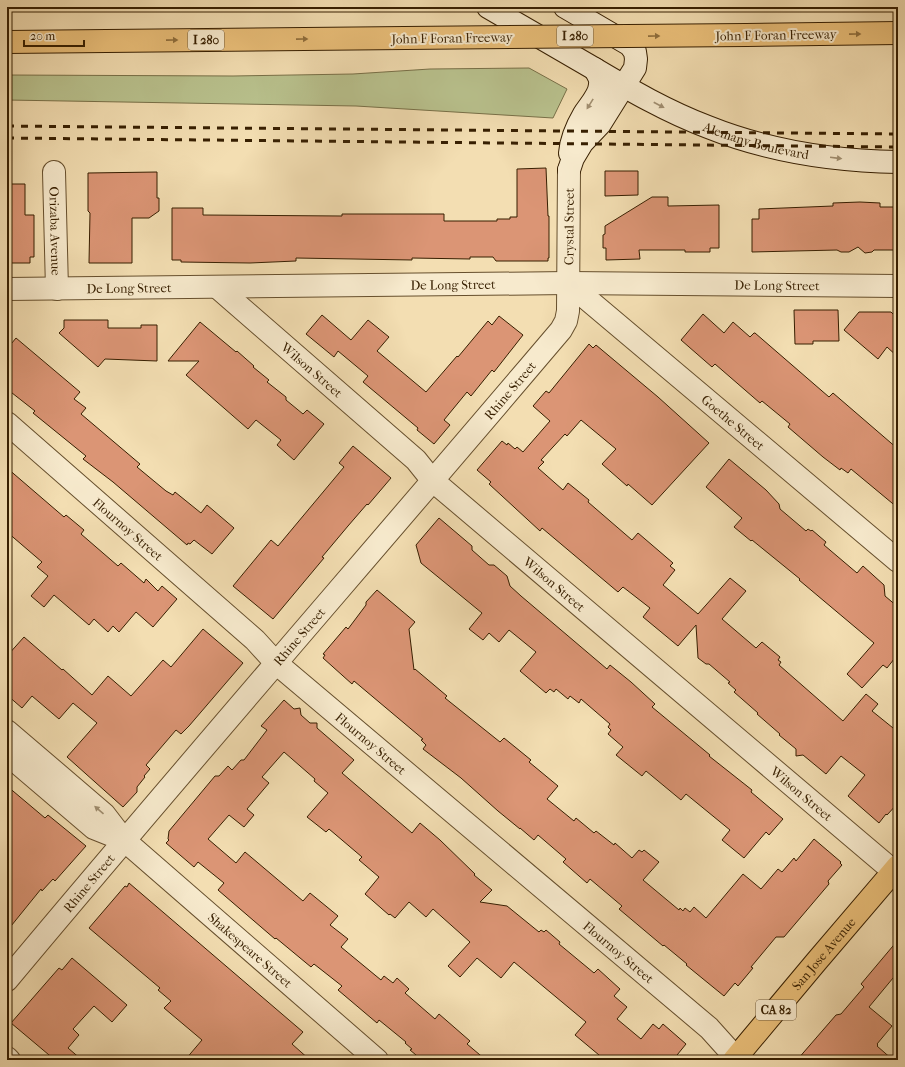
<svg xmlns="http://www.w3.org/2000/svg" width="905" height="1067" font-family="'IM FELL French Canon',serif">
  <rect width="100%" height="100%" fill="#f3deb2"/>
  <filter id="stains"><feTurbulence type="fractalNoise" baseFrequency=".005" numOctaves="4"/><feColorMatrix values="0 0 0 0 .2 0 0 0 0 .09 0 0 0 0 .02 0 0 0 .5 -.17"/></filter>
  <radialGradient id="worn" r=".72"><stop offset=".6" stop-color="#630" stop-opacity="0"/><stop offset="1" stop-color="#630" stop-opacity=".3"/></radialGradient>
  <path fill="#b9c28e" stroke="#787048" d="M529,68l38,21 -14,29 -197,-12 -349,-6v-25l226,1 120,-2 77,-5z"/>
  <path fill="#db9575" stroke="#371f01" d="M546,168l2,48h1v42h-1v3h-52l-3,-4h-23v2l-58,-1v2l-116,-2v3l-46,2 -69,-1v-2h-9v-52h31v7l139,1v-2h102v7h53v-2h13v-2h7v-48z
    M605,171h33v24l-33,1z
    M157,172v26h2v13l-10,7h-17v45h-43l1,-50 -2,-2v-38z
    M7,184h18v31h9v42h-4v6h-23z
    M652,197h16v9l51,-1v43h-9v4h-25v-2h-46l1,9 -34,1v-12h-3v-13l2,-1v-8z
    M860,202l20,1v4h18v37h-3v6h-21l-2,2 -7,1 -7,-6 -9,5h-8l-4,-2 -85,2v-33h7v-10l74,-3v-3z
    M794,310h44l1,31h-26v3h-18z
    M859,312h32l2,2h5v43l-11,-10 -9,12 -34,-29z
    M703,314l21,19 9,-11 17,15 4,-4h1l74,64 4,-4 65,56v59l-47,-39 -3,4 -7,-5 -1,2 -17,-13 -35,-30 2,-3 -28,-23 -2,2 -45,-39 -3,3 -31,-27z
    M322,315l29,25 17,-20 21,17 -12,14 49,41 31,-36 1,1 30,-36 4,4 7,-9 24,19 -29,37 -2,-2 -21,26 -4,-4 -23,28 6,5 -16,19 -17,-14 1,-2 -55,-46 5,-6 -30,-25 -4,6 -28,-23z
    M64,320h44v8h33v-3h16v36l-52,-2 -7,8 -39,-34 5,-5z
    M200,322l36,30 1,-1 17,15 -1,1 16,13 -2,2 19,15v3l17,14 4,-4 17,14 -30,36 -17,-15 4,-5 -25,-20 -8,9 -62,-54 13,-14h-31z
    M16,338l64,54 -6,7 12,9 -5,6 59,50 -3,3 29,24 7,4 2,-3 26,21 6,-8 27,23 -22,26 -18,-14 -4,4 -2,-1 -1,2 -74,-63 -30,-23 3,-3 -53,-43 2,-2 -28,-22v-40z
    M589,344l4,4 3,-3 62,52 51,46 -57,62 -24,-21 -1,2 -25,-22 14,-15 -35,-29 -14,16 -2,-2 -24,26 3,2 -6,6 25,22 5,-7 21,17 -1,2 44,38 6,-7 35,30 -3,3 5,4 -12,15 35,29 32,-36 16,13 -24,28 34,29 6,-6 18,15 -2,3 3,2 -2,3 64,56 23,-27 12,10 -6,7 26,21v71l-11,12 -1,-1 -7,9 -31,-27 17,-21 -24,-19 -15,18 -23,-19 -7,1v-7l-17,-14 1,-1 -23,-20 1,-1 -24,-21 2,-2 -8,-7 2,-1 -21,-18h-3l-8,-6 -2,-33 -18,21 -35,-29 7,-9 -27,-21 -5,5 -76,-64 -2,3 -51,-47 2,-2 -14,-12 25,-29 5,4 1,-2 7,6 2,-2 6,5 27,-31 -17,-15 13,-15 3,2z
    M353,446l38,32 -23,27 -1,-1 -19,22 -26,31 2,1 -51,61 -40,-33 38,-46 7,6 66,-79 -5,-4z
    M729,459l37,31 13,14 1,5 26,22 2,-2 3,2 1,-1 14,12 -2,3 33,28 6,-7 21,19 1,11 13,11v47l-11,14 -4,-3 -21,23 -15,-14 27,-31 -75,-63 1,-1 -48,-39 -1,1 -17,-14 8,-9 -36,-31z
    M7,468l57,49 2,-2 18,15 -3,4 37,32 3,-3 23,20 2,-4 12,12 4,-5 15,13 -24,28 -17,-15 -17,20 -6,-6 -5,6 -14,-13 -5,6 -35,-30 -10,12 -13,-11 17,-20 -11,-9 5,-5 -35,-30z
    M439,518l33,28v4l17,15h5l13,11 3,10 11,10 86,73 3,-4 21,17 24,22 -3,3 58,48 -1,1 43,34 -1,2 32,27 -14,16 -3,-3 -22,26 -22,-18 8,-10 -44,-36 -5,6 -35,-29 -4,5 -26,-21 7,-8 -15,-13 3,-4 -3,-3 2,-3 -29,-25 -2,4 -9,-7 -2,3 -12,-10 -2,3 -4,-3 -4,4 -26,-22 16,-19 -27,-22 -10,12 -10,-9 -6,7 -14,-11 13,-16 -61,-50 -5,-18z
    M377,590l38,32 -6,7 5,41 1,-1 32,27 -2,2 55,44 4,-4 27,22 -2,2 29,24 -11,13 27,22 2,-3 18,15 2,-2 18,14 1,-2 17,15 7,-8 3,2 2,-2 15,12 -16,18 36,30 1,-2 3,3 2,-3 5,4 4,-5 12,11 37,-44 18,15 17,-20 4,3 12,-14 2,3 18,-22 27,23 -1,1 2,2 -14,16 1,3 -45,53h-8l-25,30 2,1 -15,18 -3,-3 -11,13 -38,-31 1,-1 -23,-19 -1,1 -44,-37 3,-3 -32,-27 -3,4 -24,-21 3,-3 -28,-24 -4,5 -14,-12v1l-22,-18 -37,-33 -38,-29 3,-4 -5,-5 2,-1 -69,-58 -2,3 -29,-26 2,-3 -2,-1 23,-27 2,2 18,-24v-3z
    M203,629l40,34 -54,63 -8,8 -5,-4 -30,35 4,4 -6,7 1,1 -8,10v5l-14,15 -56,-50 30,-34 -24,-20 -14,16 -27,-23 -10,12 -15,-13v-39l17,-19 38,33 1,-1 29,26 16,-19 23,20 32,-36 8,7z
    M284,700l10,9 6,-1 1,7 9,8h7v5l37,32 -12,13 70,60 8,-10 20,17 35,34 -1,1 18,15 -12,12 27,4 32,26 2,-2 3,2 2,-2 14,12 -1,2 35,29 4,-4 22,20 -6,7 13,11 -10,12 24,20 12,-15 6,5 4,-5 23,20 -13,16h-68l-30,-25 11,-13 -72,-60 -13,16 -24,-20 -17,19 -12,-11 22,-24 -37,-33 -7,8 -17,-15 -14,16 -5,-4 -1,1 -24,-21 14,-17 -20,-17 3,-3 -33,-28 -3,3 -19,-15 21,-24 -14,-12 1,-2 -31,-27 -22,25 7,6 -22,26 7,6 -10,12 -15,-12 -21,24 28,24 9,-11 58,49 7,-8 28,23 -8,9 18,14 -7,8 40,33 3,-4 9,7 4,-5 12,11 -4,4 30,26 4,-5 31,27 -3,3 19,16h-64l-12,-10 2,-1 -7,-6 1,-1 -27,-22 -2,3 -39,-33 4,-4 -28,-22 -3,3 -35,-29 -1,1 -57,-49 6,-7 -26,-21 -4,5 -28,-24 3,-3 -1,-1 1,-8 46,-55h4l9,-10 4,4 9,-10h3l23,-30 -6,-4z
    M7,786l38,32 3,-3 38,31 -31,35 -2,-2 -11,12 -1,-2 -34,42z
    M129,883l174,149 -11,12 18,16h-125l17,-20 -38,-32 7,-7 -13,-11 2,-2 -71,-60 36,-42 2,1z
    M898,940v32l-29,35 23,19 -15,18 1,1 -1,1 16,14h-96l39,-45 5,-1 23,-27 -3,-3z
    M72,958l55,47 -15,17 -18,-16 -21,23 6,6 -11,13 14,12h-27l-44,-37 48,-55 3,2z"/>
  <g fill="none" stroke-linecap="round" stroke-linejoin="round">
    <defs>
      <g id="minor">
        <path id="s1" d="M54,172l3,117"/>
        <path id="s2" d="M568,283l330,278"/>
        <path id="s3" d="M217,287l199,173 16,20 466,395"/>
        <path id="s4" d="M7,289l561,-6 330,3"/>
        <path id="s5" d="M7,423l248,217 21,23 433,365 27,30"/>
        <path id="s6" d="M7,731l97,83 20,26 253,220"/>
        <path d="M7,754l87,74 30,12"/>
        <path id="s7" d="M7,980c182,-218 370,-433 554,-650l5,-9 2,-10 1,-141"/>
        <path d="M7,1058l2,2"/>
      </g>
      <g id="secondary">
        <path id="s8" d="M488,7c35,20 70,41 105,61 37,22 75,44 115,59 60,24 126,34 190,35"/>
        <path d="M565,7l65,38 5,7 1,7 -1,9 -35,56 -18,19 -9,15 -4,12"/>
        <path d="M570,153c1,-14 7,-27 14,-39 5,-8 16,-19 16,-30 1,-6 -3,-10 -5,-15"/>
      </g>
      <g id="primary">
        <path id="s9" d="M734,1060l82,-98 82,-96"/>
      </g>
      <path id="motorway" d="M746,35l152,-2
        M7,42l398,-4"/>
    </defs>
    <use href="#minor" stroke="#664f2d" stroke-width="24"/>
    <use href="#secondary" stroke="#371f01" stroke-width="24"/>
    <use href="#primary" stroke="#371f01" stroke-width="24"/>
    <use href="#motorway" stroke="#371f01" stroke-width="24"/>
    <use href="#minor" stroke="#f7eacd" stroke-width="22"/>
    <use href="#secondary" stroke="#f7eacd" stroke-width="22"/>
    <use href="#primary" stroke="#eabf79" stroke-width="22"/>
    <use href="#motorway" stroke="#eabf79" stroke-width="22"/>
    <path stroke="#371f01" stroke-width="3" stroke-dasharray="7 7" stroke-linecap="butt" d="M7,126l891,8
      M7,138l891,9"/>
    <defs>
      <path id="motorway-bridge" d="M405,38l341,-3"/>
    </defs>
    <use href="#motorway-bridge" stroke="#371f01" stroke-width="24" stroke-linecap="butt"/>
    <use href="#motorway-bridge" stroke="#eabf79" stroke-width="22"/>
  </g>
  <defs><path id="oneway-solid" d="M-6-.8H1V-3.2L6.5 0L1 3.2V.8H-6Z"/></defs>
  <g fill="#906f3d">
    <use href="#oneway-solid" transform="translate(855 34) rotate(-1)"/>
    <use href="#oneway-solid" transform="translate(654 36) rotate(-1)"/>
    <use href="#oneway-solid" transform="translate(302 39) rotate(-1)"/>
    <use href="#oneway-solid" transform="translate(172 40) rotate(-1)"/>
  </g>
  <g fill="#a18f71">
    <use href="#oneway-solid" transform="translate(590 104) rotate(122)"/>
    <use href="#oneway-solid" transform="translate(659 105) rotate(28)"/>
    <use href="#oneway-solid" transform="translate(836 158) rotate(7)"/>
    <use href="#oneway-solid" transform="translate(99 810) rotate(-139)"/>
  </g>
  <g text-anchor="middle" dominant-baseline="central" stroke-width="4" stroke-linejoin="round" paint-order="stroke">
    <g fill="#f7eacd" stroke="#715c3e" stroke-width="1">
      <rect x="557" y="26" width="36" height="20" rx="3"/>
      <rect x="188" y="30" width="36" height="20" rx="3"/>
      <rect x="756" y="1000" width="40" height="20" rx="3"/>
    </g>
    <g font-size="12" font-weight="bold" fill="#371f01">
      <text x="575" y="36">I 280</text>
      <text x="206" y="40">I 280</text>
      <text x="776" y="1010">CA 82</text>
    </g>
    <g font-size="13" fill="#371f01" stroke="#f7eacd">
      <text transform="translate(776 35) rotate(-1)">John F Foran Freeway</text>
      <text transform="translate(452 38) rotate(-1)">John F Foran Freeway</text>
      <text stroke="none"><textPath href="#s8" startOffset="301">Alemany Boulevard</textPath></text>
      <text stroke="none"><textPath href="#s7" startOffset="959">Crystal Street</textPath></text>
      <text stroke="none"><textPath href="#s1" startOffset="59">Orizaba Avenue</textPath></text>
      <text stroke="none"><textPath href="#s4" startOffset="446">De Long Street</textPath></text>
      <text stroke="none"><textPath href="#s4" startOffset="770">De Long Street</textPath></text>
      <text stroke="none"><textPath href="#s4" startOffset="122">De Long Street</textPath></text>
      <text stroke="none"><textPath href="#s3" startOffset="126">Wilson Street</textPath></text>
      <text stroke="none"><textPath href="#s7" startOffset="775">Rhine Street</textPath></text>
      <text stroke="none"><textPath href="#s2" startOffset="216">Goethe Street</textPath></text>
      <text stroke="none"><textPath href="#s5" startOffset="161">Flournoy Street</textPath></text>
      <text stroke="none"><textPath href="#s3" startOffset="450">Wilson Street</textPath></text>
      <text stroke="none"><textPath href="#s7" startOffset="451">Rhine Street</textPath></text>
      <text stroke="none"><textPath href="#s5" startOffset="485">Flournoy Street</textPath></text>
      <text stroke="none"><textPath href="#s3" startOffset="774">Wilson Street</textPath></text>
      <text stroke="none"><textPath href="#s7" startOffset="127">Rhine Street</textPath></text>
      <text stroke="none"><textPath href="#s6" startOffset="328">Shakespeare Street</textPath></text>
      <text stroke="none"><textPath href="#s5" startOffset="809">Flournoy Street</textPath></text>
      <text stroke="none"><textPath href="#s9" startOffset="139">San Jose Avenue</textPath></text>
    </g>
  </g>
  <rect width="905" height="1067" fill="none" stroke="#f3deb2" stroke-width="24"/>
  <rect x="8" y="8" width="889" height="1051" fill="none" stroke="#371f01" stroke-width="2"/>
  <rect x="12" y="12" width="881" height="1043" fill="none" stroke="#371f01"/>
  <path d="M24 40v6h60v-6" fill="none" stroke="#371f01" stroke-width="2"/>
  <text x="30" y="40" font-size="12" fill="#371f01" stroke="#f7eacd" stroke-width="3" paint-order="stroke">20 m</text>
  <rect width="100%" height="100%" filter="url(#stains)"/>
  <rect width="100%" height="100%" fill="url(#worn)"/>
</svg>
